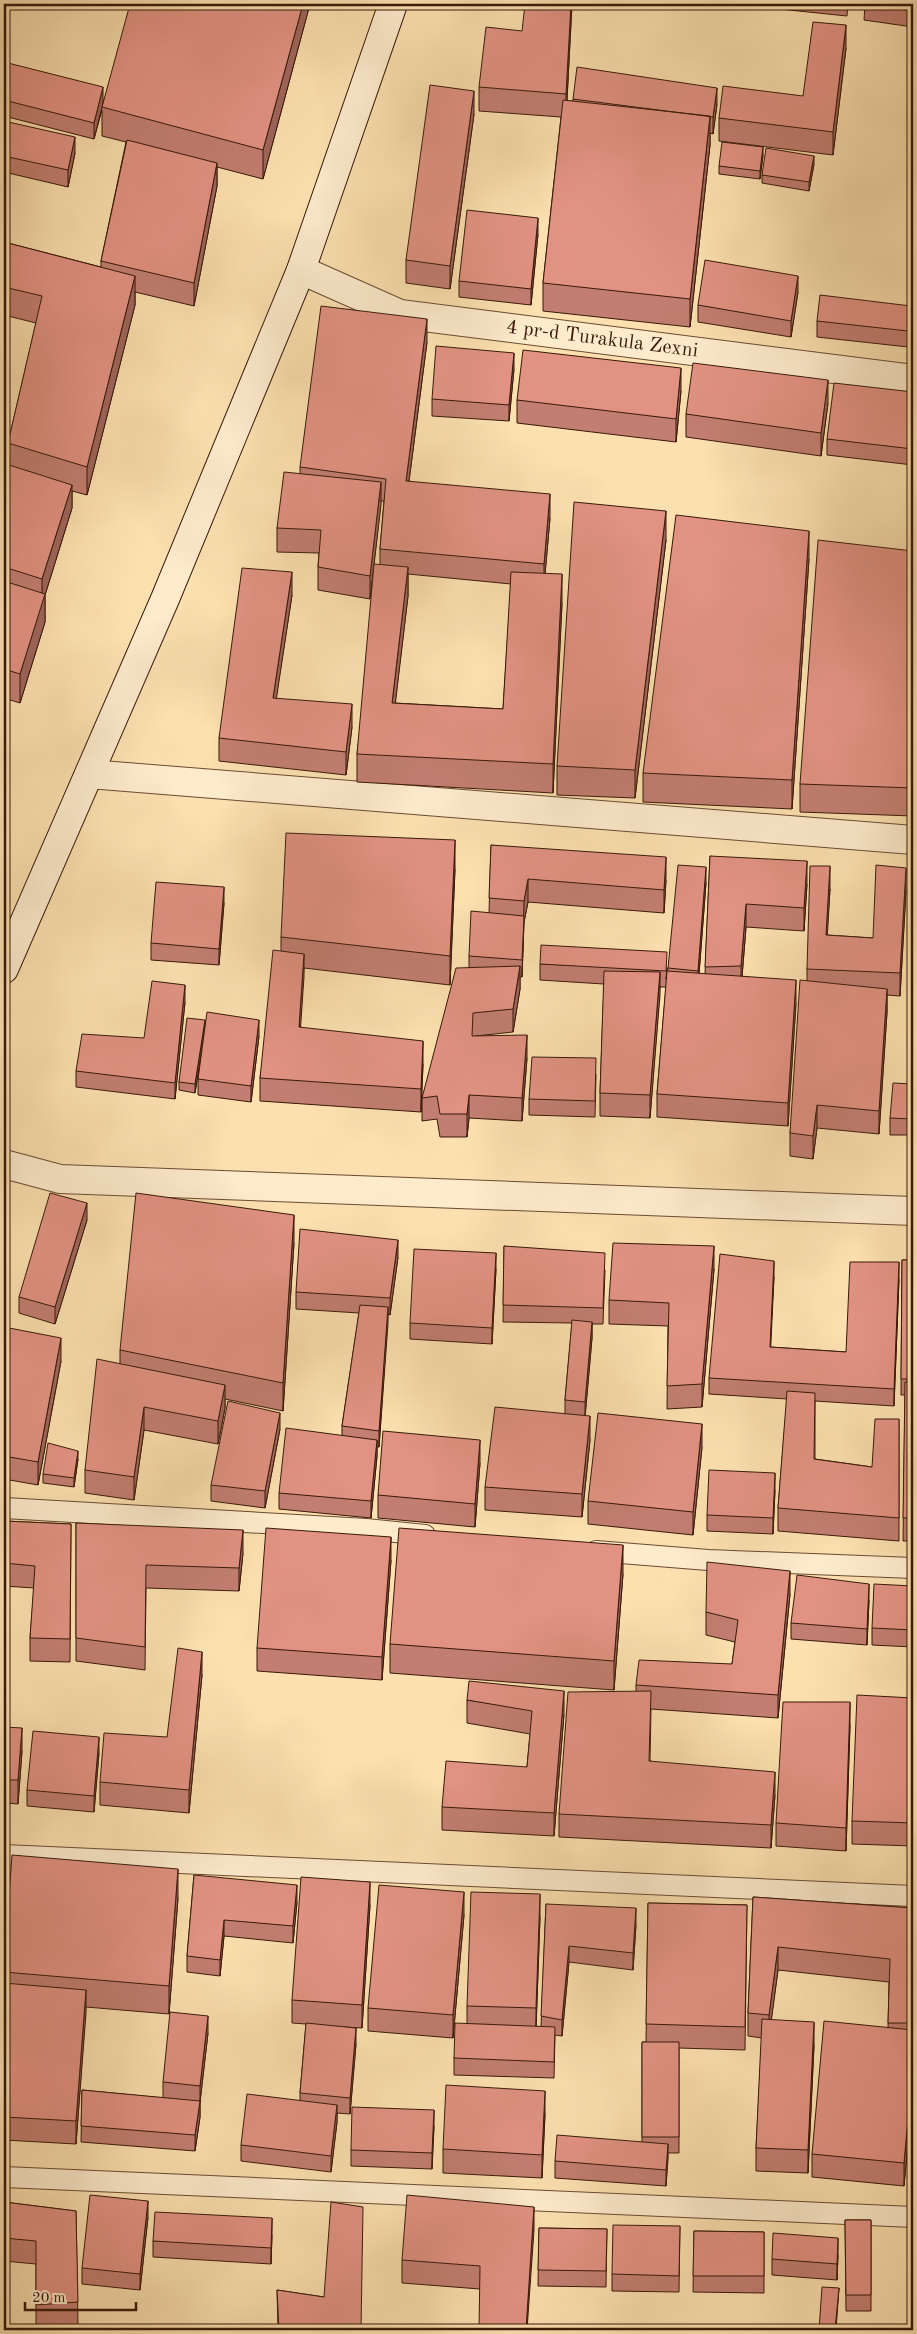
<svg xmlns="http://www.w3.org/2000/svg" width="917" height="2334" font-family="'Old Standard TT',serif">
  <rect width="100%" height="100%" fill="#fce0b0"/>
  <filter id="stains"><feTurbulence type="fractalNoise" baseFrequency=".004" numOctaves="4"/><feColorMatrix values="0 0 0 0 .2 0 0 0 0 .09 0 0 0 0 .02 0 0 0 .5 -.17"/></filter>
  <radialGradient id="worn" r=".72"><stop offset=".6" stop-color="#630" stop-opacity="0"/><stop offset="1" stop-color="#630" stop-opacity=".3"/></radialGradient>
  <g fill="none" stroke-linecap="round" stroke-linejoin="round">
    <defs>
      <path id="service" d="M4,1508l362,21 59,6
        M596,1551l112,9 205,8
        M4,1855l909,41
        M4,2177l909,40"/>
      <g id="minor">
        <path id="s1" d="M301,270l99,44 513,65"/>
        <path d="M89,774l824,66"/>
        <path d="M4,1164l56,15 853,32"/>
      </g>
      <path id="secondary" d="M4,969l161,-370 136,-329 92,-266"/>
    </defs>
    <use href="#service" stroke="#6a4b32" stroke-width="22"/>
    <use href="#minor" stroke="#6a4b32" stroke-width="30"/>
    <use href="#secondary" stroke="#391908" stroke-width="30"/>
    <use href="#service" stroke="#fdebcc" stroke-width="20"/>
    <use href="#minor" stroke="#fdebcc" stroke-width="28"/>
    <use href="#secondary" stroke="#fdebcc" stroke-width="28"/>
  </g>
  <path fill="#c27e71" stroke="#391908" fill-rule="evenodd" d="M310,4l-47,175 -46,-12v19l-23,120 -59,-14v13l-48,190 -15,-4v17l-27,87v27l-25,81 -16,-5v-216l4,-13v-26l28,-120 -32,-8v-73l97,25v-6l25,-119 -24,-6v-26l-8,29 -90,-23v-54l99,39z
    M572,4l-5,97h6v-2l144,5 -4,30 -3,-1v12l-20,182 -147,-16v-28l18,-166 -82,-6v-24l43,-56z
    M731,4h117l-1,12z
    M865,4h48v23l-49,-7z
    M846,48l-13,107 -114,-14v-23l84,-22z
    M474,114l-24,175 -44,-6v-23z
    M4,121l71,32 -7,34 -64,-15z
    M763,155l-3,24 -41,-5v-8z
    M814,164l-5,27 -47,-8v-8z
    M538,234l-7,71 -72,-8v-16z
    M798,292l-7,45 -93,-15v-17z
    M817,321l94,1 -3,25 -91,-10z
    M427,342l-18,139 141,37 -5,55 17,30 -9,190 -196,-11v-28l23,-190v-15l4,-48h-3l-11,98 -52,-9v-23l1,-14 -42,-1v-24l23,-55v-6zM408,574l103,10 -8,125 -108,-6 13,-107z
    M514,369l-5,52 -77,-5v-17z
    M681,391l-5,51 -159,-19v-23z
    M913,392v73l-86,-10v-16z
    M828,403l-7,53 -135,-19v-23z
    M666,540l-31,258 -78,-3v-29z
    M913,551v265l-113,-4v-28z
    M809,559l-17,250 -149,-7v-29z
    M292,595l-16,103 76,29 -6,48 -127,-14v-23z
    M491,845l175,35 -2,33 -136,-11 -4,20 -2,55h-2v12l-7,43 -37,4 51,22 -5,63 -53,-3 -2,19h-27l-3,-18 -15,2v-23l47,-131v-11l20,-43z
    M710,856l97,28 -3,47 -58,-4 -4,50 54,26 -8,123 -131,-9v-23l9,-107h-6l-10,131 -50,-2v-23l4,-109 -64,-4v-16l127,4 -1,11 2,-11 38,-85 -7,91h6z
    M455,869l-5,116 -146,-17 -4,59 123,37 -2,48 -161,-11v-23l21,-127v-14z
    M913,882v37l-3,-1v-16z
    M830,889l-3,46 46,3 33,-47 -6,105 -13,-1v17l-8,122 -62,-6 -4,31 -23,-3v-23l17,-153v-11z
    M224,903l-5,62 -68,-5v-17z
    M185,1002l-10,97 -99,-12v-16l68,-33z
    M205,1027l54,9 -8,66 -53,-7v-16l4,-30 -7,44 -16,-3v-8z
    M596,1074l-1,43 -66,-2v-16z
    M913,1084v51h-23v-17z
    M87,1220l-32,104 -36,-11v-16z
    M294,1243l-11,168 -58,-12v9l-7,36 -74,-14 -10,70 -49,-7v-23l35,-106v-14z
    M504,1246l101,24 -2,54h-11v14l-7,78 5,24 -8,77 -97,-7v-23l80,-73v-14l7,-77 -69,-1z
    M398,1257l-8,58 -2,-1 -9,133h-2v9l-6,62 -92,-9v-16l63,-57v-10l17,-113 -63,-4v-17z
    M902,1260h11v281h-10l2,-146h-4z
    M496,1269l-4,75 -82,-5v-16z
    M714,1269l-12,138 -35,2 1,-83 -59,-2v-24z
    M774,1277l-4,70 76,5 53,-73 -5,127 -79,-5v58l57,8 27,-48v122l-121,-10v-23l9,-109 -78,-5v-16z
    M4,1327l57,34 -23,124 -34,-6z
    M280,1429l-15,79 -54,-7v-16z
    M702,1447l-9,88 -105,-11v-23z
    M78,1459l-4,28 -31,-4v-9z
    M480,1463l-5,64 -97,-9v-23z
    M775,1490l-2,44 -66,-3v-16z
    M4,1521l67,3 -1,138 -40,-1v-23l4,-50 -30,-2z
    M76,1523l167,30 -4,38 -93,-3 -1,82 -69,-9z
    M391,1560l-9,120 -125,-9v-23z
    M623,1574l-9,116 -224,-17v-29z
    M913,1586v61l-41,-2v-17z
    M790,1594l-12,124 -127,-9 -1,52 125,34 -4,53 -212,-11v-23l77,-123v-6l96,-21 3,-22 -29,-7v-23z
    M869,1600l-2,45 -76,-6v-16z
    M202,1675l-13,138 -89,-8v-23l67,-45z
    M913,1698v148l-61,-2v-23z
    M467,1700l97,14 -10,122 -112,-6v-23l85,-40 3,-33 -63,-11z
    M850,1725l-4,126 -70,-5v-23z
    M4,1727l18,24 -4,53 -14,-1z
    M99,1753l-5,59 -67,-6v-16z
    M194,1875l103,27 -4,41 -69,-7 -4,40 -33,-4v-16z
    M753,1897l160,11v178l-9,100 -92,-9v-23l76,-126 1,-46 -111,-12 -7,50 43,25 -6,128 -52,-2v-23l6,-110 -14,-2v-23z
    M178,1898l-9,116 -83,-7 -10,137 -72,-4v-178z
    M648,1903l99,2 -2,145 -66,-2v105h-11l-2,33 -111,-8v-17l87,-19v-100h4z
    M546,1904l90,21 -3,45 -64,-8 -7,74 -7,-1 -1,43 -100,-3v-17l13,-34v-18l73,-89 -4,110h5z
    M370,1905l-8,123 -19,-1 13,17 -6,70 -13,-1v9l-6,50 -90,-11v-16l59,-44v-8l6,-69 -14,-1v-23z
    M464,1915l-11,123 -85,-7v-23z
    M208,2033l-8,69v15l-5,34 -114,-9 1,-52 81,8v-16z
    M545,2114l-3,64 -99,-5v-24z
    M434,2126l-2,43 -81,-3v-16z
    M4,2202l72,9 2,115 -42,2v-64l-32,-3z
    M148,2217l-8,73 -58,-6v-16z
    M845,2220h26v91h-25z
    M680,2226l-1,66 -67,-1v-17z
    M539,2228l68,1 -1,58 -68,-1z
    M534,2230l-54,59 -78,-6v-23z
    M694,2231l70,1v61l-71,-1z
    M272,2235l-1,29 -118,-7v-16z
    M838,2255l-1,25 -65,-5v-16z
    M277,2290l47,7 38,33h-84z"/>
  <path fill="#9e665c" stroke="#391908" d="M303,4h7l-47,175v-29z
    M571,4h1l-6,113v-23z
    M846,25v23l-13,107v-23z
    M103,87v16l-9,36v-16z
    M717,88v16l-4,30v-17z
    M474,91v23l-24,175v-23z
    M710,116v29l-20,182v-28z
    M75,137v16l-7,34v-17z
    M763,147v8l-3,24v-8z
    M814,156v8l-5,27v-9z
    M217,163v23l-23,120v-23z
    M538,218v16l-7,71v-16z
    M135,276v29l-48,190v-28z
    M798,276v16l-7,45v-16z
    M911,306v16l-3,25v-16z
    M427,319v23l-21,162v-23z
    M514,353v16l-5,52v-16z
    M681,368v23l-5,51v-23z
    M828,380v23l-7,53v-23z
    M381,482v23l-11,94v-23z
    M72,485v23l-27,87v27l-25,81v-29l22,-73v-22z
    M550,494v24l-6,69v-23z
    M666,511v29l-31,258v-28z
    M809,531v28l-17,250v-29z
    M408,567v29l-16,136v-29z
    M292,572v23l-19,126v-23z
    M562,574v29l-9,190v-29z
    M352,704v23l-6,48v-23z
    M455,840v29l-5,116v-29z
    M666,857v23l-2,33v-23z
    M807,861v23l-3,47v-23z
    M830,866v23l-4,69v-23z
    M706,867v16l-8,104v-16z
    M906,868v23l-6,105v-23z
    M528,879v23l-4,20 -2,55 2,-76z
    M224,887v16l-5,62v-16z
    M746,904v23l-5,62v-23z
    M304,954v23l-5,73v-23z
    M520,966v23l-7,43v-23z
    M660,972v23l-10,123v-23z
    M796,980v23l-8,123v-23z
    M185,985v17l-10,97v-16z
    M887,989v23l-8,122v-23z
    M205,1020v9l-10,64v-9z
    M259,1020v16l-8,66v-16z
    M527,1035v23l-5,63v-23z
    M423,1041v23l-2,48v-23z
    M469,1095v23l-2,19v-23z
    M817,1105v23l-4,31v-23z
    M87,1203v17l-32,104v-17z
    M294,1215v28l-11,168v-28z
    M398,1240v17l-8,58v-17z
    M714,1246v23l-12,138v-23z
    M496,1253v16l-4,75v-16z
    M774,1261v16l-4,86v-16z
    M899,1262v17l-5,127v-17z
    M388,1307v17l-9,123v-16z
    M592,1322v16l-7,80v-16z
    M61,1338v23l-23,124v-23z
    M225,1385v23l-7,36v-23z
    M144,1407v23l-10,70v-23z
    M280,1413v16l-15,79v-17z
    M590,1416v24l-8,77v-23z
    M702,1424v23l-9,88v-23z
    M377,1440v16l-6,62v-17z
    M480,1440v23l-5,64v-23z
    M78,1451v8l-4,28v-9z
    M775,1473v17l-2,44v-16z
    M243,1530v23l-4,38v-23z
    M391,1537v23l-9,120v-23z
    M623,1545v29l-9,116v-29z
    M790,1571v23l-12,124v-23z
    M869,1584v16l-2,45v-16z
    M202,1652v23l-13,138v-23z
    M564,1691v23l-10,122v-23z
    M850,1702v23l-4,126v-23z
    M22,1728v23l-4,53v-24z
    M99,1737v16l-5,59v-16z
    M775,1772v23l-4,53v-23z
    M178,1869v29l-9,116v-28z
    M370,1882v23l-8,123v-23z
    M297,1885v17l-4,41v-17z
    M464,1892v23l-11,123v-23z
    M540,1894v23l-4,114v-23z
    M636,1908v17l-3,45v-17z
    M224,1920v16l-4,40v-16z
    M569,1946v16l-7,74v-16z
    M778,1947v23l-9,68v-23z
    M86,1990v23l-10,131v-23z
    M208,2016v17l-8,69v-16z
    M814,2022v23l-6,128v-23z
    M356,2028v16l-6,70v-16z
    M913,2063v23l-9,100v-23z
    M545,2091v23l-3,64v-23z
    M200,2101v16l-5,34v-16z
    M337,2105v17l-6,50v-16z
    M434,2110v16l-2,43v-16z
    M668,2144v16l-2,26v-16z
    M148,2201v16l-8,73v-16z
    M534,2207v23l-7,100h-1z
    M272,2218v17l-1,29v-16z
    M838,2238v17l-1,25v-16z
    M839,2288l-3,42h-1z"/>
  <path fill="#e19283" stroke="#391908" d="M130,4h173l-40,146 -161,-43z
    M525,4h46l-5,90 -87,-7 7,-60 36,4z
    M864,4h49v7z
    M813,22l33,3 -13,107 -114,-14 4,-32 80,10z
    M4,62l99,25 -9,36 -90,-23z
    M577,67l140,21 -4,29 -140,-18z
    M430,85l44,6 -24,175 -44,-6z
    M563,100l147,16 -20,183 -147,-16z
    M4,121l71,16 -7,33 -64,-14z
    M127,140l90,23 -23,120 -93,-22z
    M722,142l41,5 -3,24 -41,-5z
    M766,148l48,8 -5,26 -47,-7z
    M467,210l71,8 -7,71 -72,-8z
    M4,242l131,34 -48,191 -79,-24 34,-147 -38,-9z
    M705,260l93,16 -7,45 -93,-16z
    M820,295l91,11 -3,25 -91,-10z
    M321,306l106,13 -21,162 144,13 -6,70 -164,-15 6,-70 -86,-12z
    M436,346l78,7 -5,52 -77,-6z
    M523,350l158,18 -5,51 -159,-19z
    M693,363l135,17 -7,53 -135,-19z
    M834,383l79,9v57l-86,-10z
    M9,465l63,20 -30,94 -38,-12v-85z
    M284,472l97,10 -11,94 -52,-9 3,-37 -44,-2z
    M574,502l92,9 -31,259 -78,-4z
    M676,515l133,16 -17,249 -149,-7z
    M818,540l95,11v237l-113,-4z
    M374,564l34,3 -16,136 111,6 8,-137 51,2 -9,190 -196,-10z
    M242,568l50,4 -19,126 79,6 -6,48 -127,-14z
    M4,581l41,13 -25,80 -16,-5z
    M286,833l169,7 -5,116 -169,-19z
    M491,845l175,12 -2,33 -136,-11 -4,22 -35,-3z
    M710,856l97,5 -3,47 -58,-4 -5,62 -36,1z
    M678,865l28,2 -8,104 -30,-3z
    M876,865l30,3 -6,105 -93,-4 3,-103h20l-4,69 47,3z
    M156,882l68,5 -5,62 -68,-6z
    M913,882v20h-3z
    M471,911l53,5 -2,44 -53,-4z
    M541,945l126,7 -1,19 -126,-7z
    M273,950l31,4 -5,73 124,14 -2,48 -161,-11z
    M520,966l-7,43 -40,4 -1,23 55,-1 -5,63 -53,-3 -2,19h-27l-3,-18 -15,2 34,-130z
    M604,971l56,1 -10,123 -50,-2z
    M667,971l129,9 -8,123 -131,-9z
    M800,980l87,9 -8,122 -62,-6 -4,31 -23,-3z
    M152,981l33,4 -10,98 -99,-12 6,-37 62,4z
    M207,1012l52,8 -8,66 -53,-7z
    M187,1018l18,2 -10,64 -16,-2z
    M532,1057l64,1 -1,43 -66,-2z
    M893,1083l20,1v35l-23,-1z
    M50,1193l37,10 -32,104 -36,-10z
    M136,1193l158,22 -11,168 -163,-33z
    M300,1229l98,11 -8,58 -94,-6z
    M613,1243l101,3 -12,138 -35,2 2,-83 -60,-3z
    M504,1246l101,7 -2,55 -100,-3z
    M414,1249l82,4 -4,75 -82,-5z
    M720,1254l54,7 -4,86 76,5 4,-90h49l-5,127 -185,-11z
    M902,1260h11v119h-12z
    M360,1305l28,2 -9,124 -37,-5z
    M572,1320l20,2 -7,80 -20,-2z
    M4,1327l57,11 -23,124 -34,-6z
    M97,1359l128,26 -7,36 -74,-14 -10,70 -49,-7z
    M905,1382h8v136h-10z
    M787,1391l28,2 -1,66 58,8 3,-48h24v99l-121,-10z
    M228,1401l52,12 -15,78 -54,-6z
    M495,1407l95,9 -8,78 -97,-7z
    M598,1413l104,11 -9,88 -105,-11z
    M286,1428l91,12 -6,61 -92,-8z
    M383,1431l97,9 -5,64 -97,-9z
    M48,1443l30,8 -4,27 -31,-4z
    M709,1470l66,3 -2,45 -66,-3z
    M4,1521l67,3 -1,115 -40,-1 5,-72 -31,-3z
    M76,1523l167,7 -4,38 -93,-3 -1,82 -69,-9z
    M266,1528l125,9 -9,120 -125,-9z
    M399,1528l224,17 -9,116 -224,-17z
    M707,1562l83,9 -12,124 -142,-10 3,-25 93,4 6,-44 -32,-8z
    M797,1575l72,9 -2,45 -76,-6z
    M874,1584l39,2v44l-41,-2z
    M178,1648l24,4 -13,138 -89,-8 4,-49 63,4z
    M469,1681l95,10 -10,122 -112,-6 4,-46 81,6 5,-56 -65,-11z
    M651,1691l-2,70 126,11 -4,53 -212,-11 9,-122z
    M857,1695l56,3v125l-61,-2z
    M783,1702h67l-4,126 -70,-5z
    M4,1727l18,1 -4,52h-14z
    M33,1731l66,6 -5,59 -67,-6z
    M12,1855l166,14 -9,117 -165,-14v-10z
    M194,1875l103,10 -4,41 -69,-6 -4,40 -33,-4z
    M301,1877l69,5 -8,123 -70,-5z
    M379,1885l85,7 -11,123 -85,-7z
    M471,1892l69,2 -4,114 -69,-2z
    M753,1897l160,11v115h-25l2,-64 -112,-12 -9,68 -21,-2z
    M648,1903l99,2 -2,122 -99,-3z
    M546,1904l90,4 -3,45 -64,-7 -7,74 -21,-4z
    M4,1983l82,7 -10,131 -72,-4z
    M170,2012l38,4 -8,70 -37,-4z
    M762,2019l52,3 -6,128 -52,-2z
    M824,2021l89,9v33l-9,100 -92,-9z
    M306,2023l50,5 -6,70 -50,-5z
    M455,2023l100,4 -1,35 -100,-4z
    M642,2042h37v95h-37z
    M446,2085l99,6 -3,64 -99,-6z
    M82,2090l118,11 -5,34 -114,-9z
    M247,2094l90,11 -6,51 -90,-11z
    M352,2107l82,3 -2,43 -81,-3z
    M557,2135l111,9 -2,26 -111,-9z
    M90,2195l58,6 -8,73 -58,-6z
    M407,2195l127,12 -8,123h-47l1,-64 -78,-6z
    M4,2202l72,9 2,91 -42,3v-64l-32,-3z
    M331,2202l32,5 -2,123h-82l-2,-40 47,7z
    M155,2212l117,6 -1,30 -118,-7z
    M845,2220h26v75h-25z
    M613,2225l67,1 -1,50 -67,-2z
    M539,2228l68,1 -1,42 -68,-1z
    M694,2231l70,1v44h-71z
    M773,2233l65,5 -1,26 -65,-5z
    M822,2287l17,1 -4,42h-16z
    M684,2325v5h-70v-3z
    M84,2328l50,2h-50z
    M532,2328l48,2h-48z"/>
  <g text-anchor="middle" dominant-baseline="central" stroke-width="4" stroke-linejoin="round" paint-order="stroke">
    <g font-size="20" fill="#391908" stroke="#fdebcc">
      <text stroke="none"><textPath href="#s1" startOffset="312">4 pr-d Turakula Zexni</textPath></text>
    </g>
  </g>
  <rect width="917" height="2334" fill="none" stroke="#fce0b0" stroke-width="20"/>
  <rect x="5" y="5" width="907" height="2324" fill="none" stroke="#391908" stroke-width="2.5"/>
  <rect x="10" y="10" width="897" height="2314" fill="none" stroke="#391908"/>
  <path d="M25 2302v8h111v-8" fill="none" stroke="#391908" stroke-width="2.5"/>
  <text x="32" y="2302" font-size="15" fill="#391908" stroke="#fdebcc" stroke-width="4" paint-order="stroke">20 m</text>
  <rect width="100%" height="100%" filter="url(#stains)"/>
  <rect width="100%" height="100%" fill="url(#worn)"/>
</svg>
